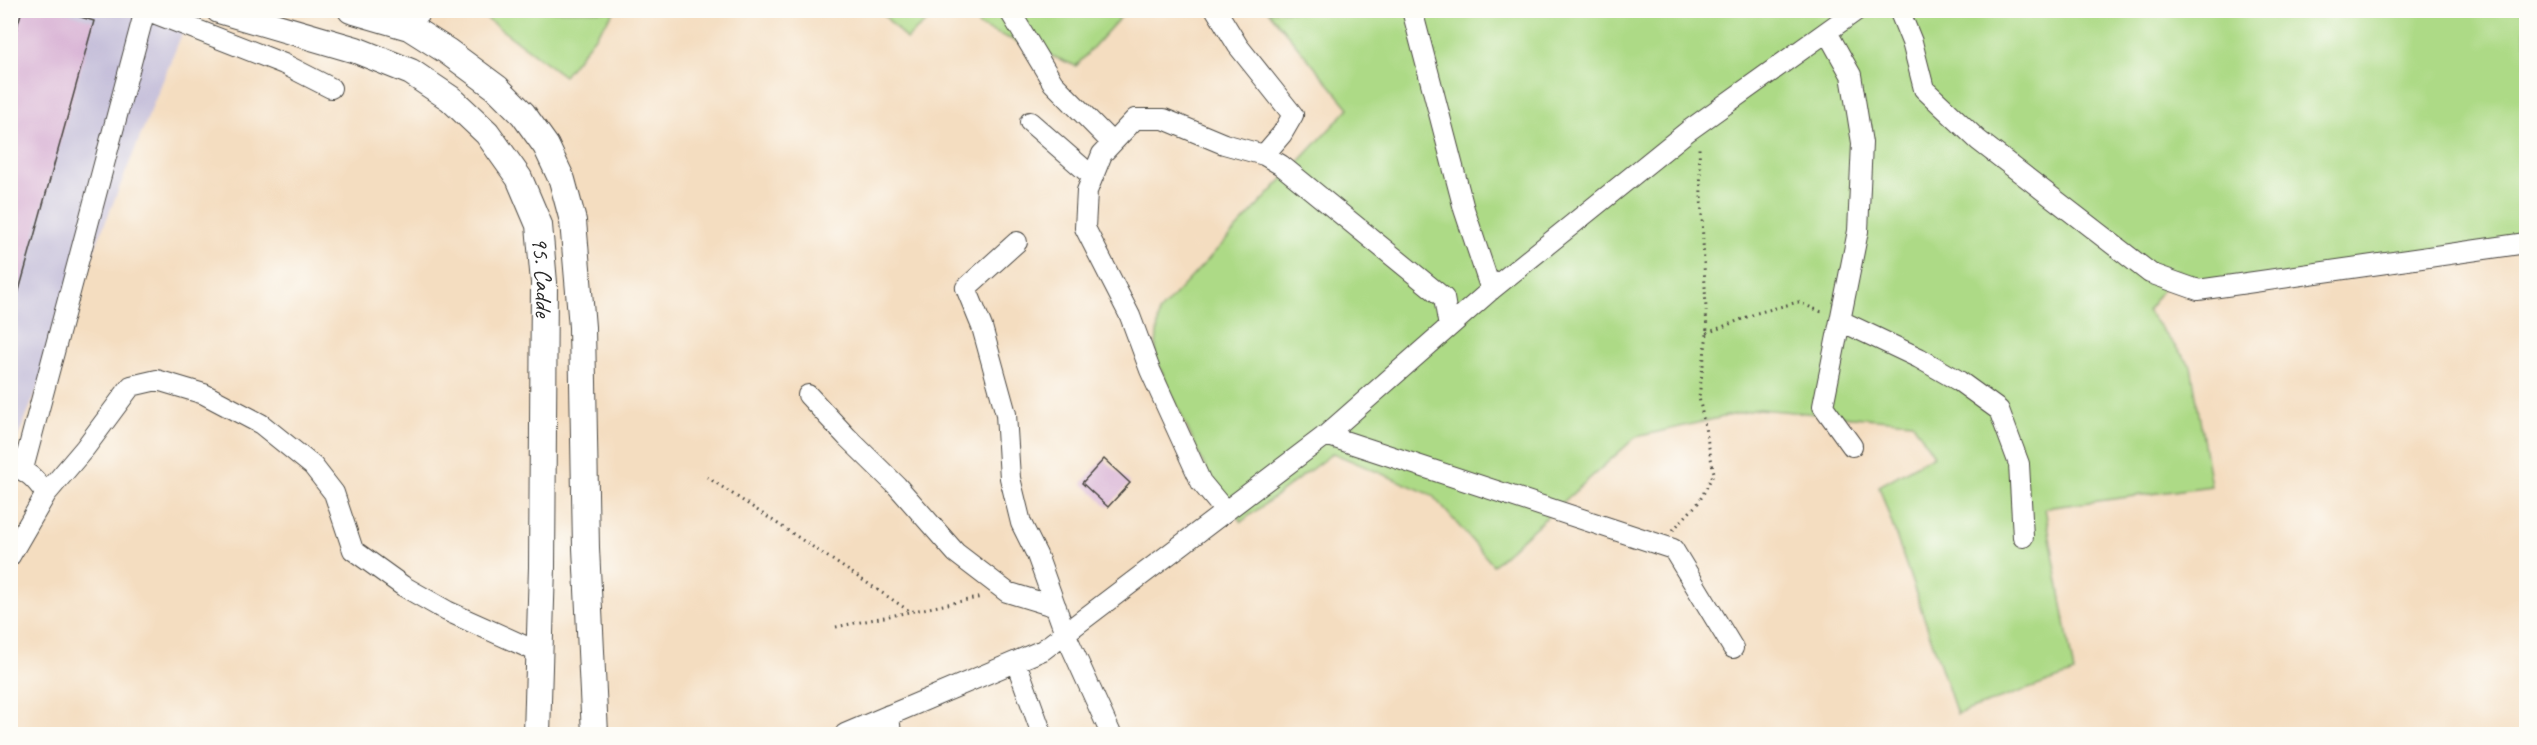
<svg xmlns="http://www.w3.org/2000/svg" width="2537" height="745" font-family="Caveat,sans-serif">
  <rect width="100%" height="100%" fill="#fdfcf7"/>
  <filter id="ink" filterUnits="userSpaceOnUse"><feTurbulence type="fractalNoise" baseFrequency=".0167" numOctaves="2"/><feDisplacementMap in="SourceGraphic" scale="12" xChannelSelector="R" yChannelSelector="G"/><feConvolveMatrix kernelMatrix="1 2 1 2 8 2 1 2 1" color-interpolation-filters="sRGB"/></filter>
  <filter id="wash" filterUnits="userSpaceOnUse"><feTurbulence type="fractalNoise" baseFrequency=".008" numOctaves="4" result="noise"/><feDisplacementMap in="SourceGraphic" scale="24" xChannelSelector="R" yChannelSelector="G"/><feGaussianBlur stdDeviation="1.35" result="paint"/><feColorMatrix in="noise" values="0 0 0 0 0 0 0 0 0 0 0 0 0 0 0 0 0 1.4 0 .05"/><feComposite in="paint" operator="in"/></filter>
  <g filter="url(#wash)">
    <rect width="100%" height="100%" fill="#f4ddc0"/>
    <path fill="#c6c0da" d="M176,10l14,4 -179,440v-443z"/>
    <path fill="#adda86" stroke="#6c8258" stroke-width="1.5" d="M476,11h139l-51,65z
      M880,11h59l-33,28z
      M972,11h154l-50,55 -97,-40z
      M1268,11h1258v237l-315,48 -34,-26 -30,41 44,55 20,120 -166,22 29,165 -117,41 -78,-228 55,-31 -22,-33 -154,-13 -122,28 -143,128 -61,-70 -99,-42 -92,69 -33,-48 -53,-117 4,-45 190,-204z"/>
    <g id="blocks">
      <path fill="#d9b4d5" d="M22,10h36l36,11 -79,284h-5v-254z
        M1104,459l26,24 -22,24 -26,-24z"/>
    </g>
  </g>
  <g filter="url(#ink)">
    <use href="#blocks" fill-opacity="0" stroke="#494641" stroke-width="1.5"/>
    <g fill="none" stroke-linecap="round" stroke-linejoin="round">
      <defs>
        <path id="minor" d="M146,10l138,54 47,24
          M1009,10l44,73 59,60
          M1216,10l22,36 55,69 -11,19 -18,21
          M1412,10l52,199 27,81
          M1899,10l13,32 12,47 54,51 172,133 48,17 328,-47
          M409,27l13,-17
          M1827,32l24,43 11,68 -4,88 -35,175 29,40
          M1030,122l63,55
          M1017,242l-51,46 16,39 24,87 4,64 11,45 16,32 28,78 46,101
          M1841,321l78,37 40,23 40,29 20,54 4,73
          M808,395l39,42 50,49 59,67 51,39 49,15
          M1326,435l347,114 60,99
          M10,466c18,4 26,14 36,28l-36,62
          M23,469l122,-459
          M46,494l39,-46 46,-62 26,-6 47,14 57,30 52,42 21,27 19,57 50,36 44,25 91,41
          M1225,511l-24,-29 -51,-112 -20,-54 -45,-88 2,-37 15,-37 33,-35h29l60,25 40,11 17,10 163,133 5,29
          M1016,662l26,72
          M889,715l2,19
          M845,734l198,-84 283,-215 165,-145 197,-159 169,-121"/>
        <g id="major">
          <path id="s1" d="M219,10l137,40 55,22 40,27 36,34 32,45 20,47 5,58 -2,284 -5,167"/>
          <path d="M351,10l58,17 38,24 50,37 26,26 23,32 16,34 11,41 9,106 4,221 9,186"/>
        </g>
      </defs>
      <use href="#minor" stroke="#494641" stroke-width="22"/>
      <use href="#major" stroke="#494641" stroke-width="28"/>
      <path stroke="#494641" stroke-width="3" stroke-dasharray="1.5 4.5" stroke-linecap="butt" d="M1707,333l50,-20 41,-11 26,11
        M707,477l204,135
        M1673,530l26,-28 15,-29 -15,-76 8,-64 -8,-185
        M836,627l146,-30"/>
      <use href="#minor" stroke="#fff" stroke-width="20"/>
      <use href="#major" stroke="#fff" stroke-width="26"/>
    </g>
  </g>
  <g text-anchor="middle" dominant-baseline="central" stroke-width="4.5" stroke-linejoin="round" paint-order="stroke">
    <g font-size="24" fill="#2b2b2b" stroke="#fdfcf7">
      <text stroke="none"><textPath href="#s1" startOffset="458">95. Cadde</textPath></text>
    </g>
  </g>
  <rect width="2537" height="745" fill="none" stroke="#fdfcf7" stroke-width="36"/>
</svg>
